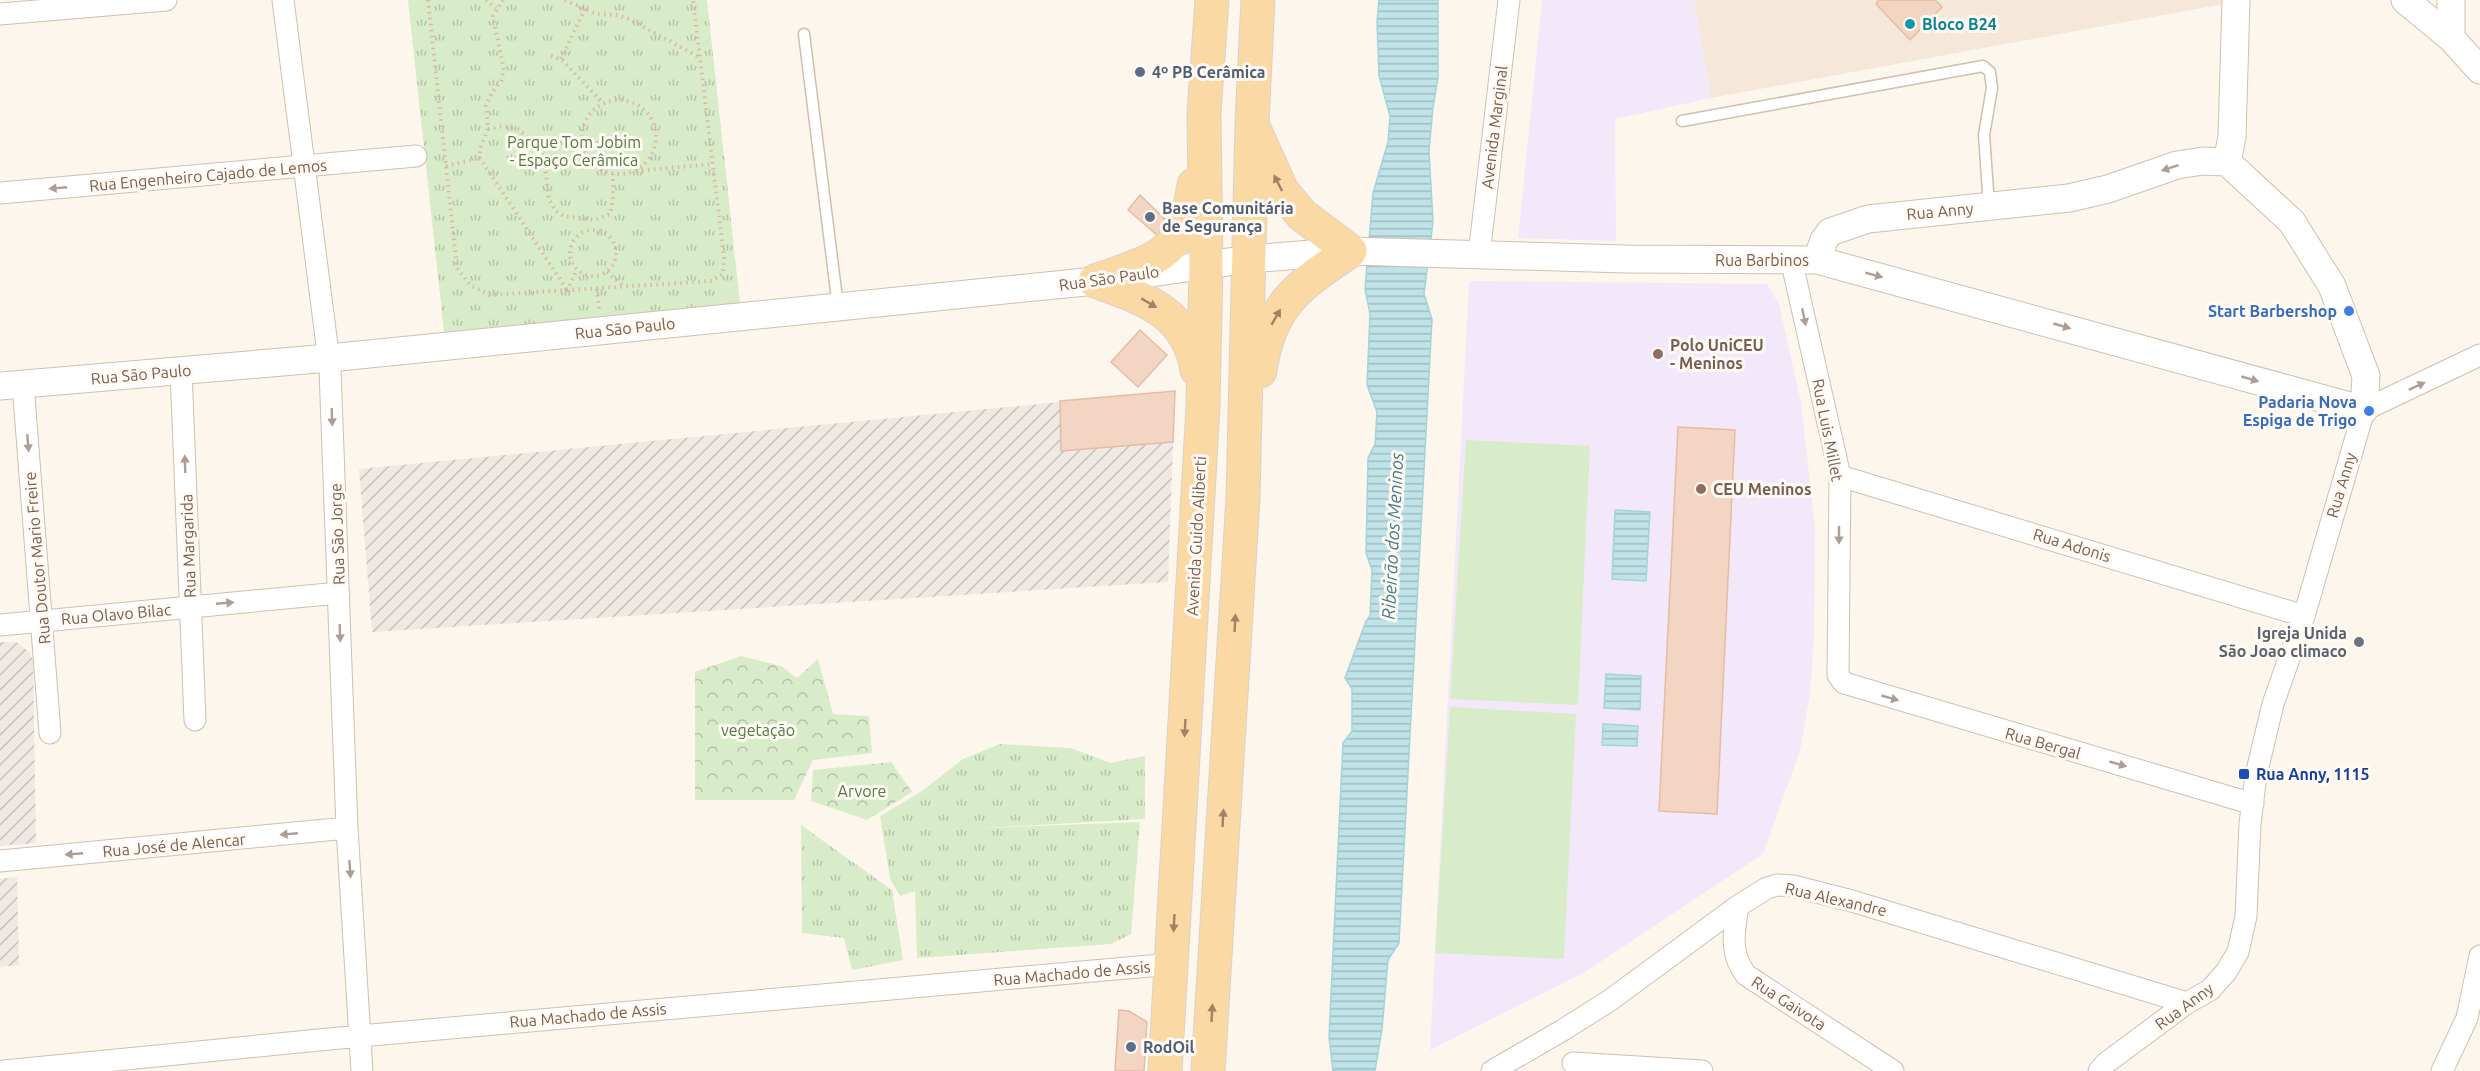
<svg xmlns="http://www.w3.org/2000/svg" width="2480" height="1071" font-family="Ubuntu,sans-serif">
  <defs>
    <pattern id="industrial-furrows" width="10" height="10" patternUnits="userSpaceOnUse" patternTransform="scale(1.5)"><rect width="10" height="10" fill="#efe9e4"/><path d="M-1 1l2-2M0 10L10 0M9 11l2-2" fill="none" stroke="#c7c0bb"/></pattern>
    <pattern id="grass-tufts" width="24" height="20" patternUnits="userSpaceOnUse" patternTransform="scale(1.5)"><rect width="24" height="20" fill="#d8ecc9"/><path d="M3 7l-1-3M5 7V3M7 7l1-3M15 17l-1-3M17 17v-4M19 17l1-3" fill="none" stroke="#b4c2a5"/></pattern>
    <pattern id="forest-crowns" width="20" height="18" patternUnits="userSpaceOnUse" patternTransform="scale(1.5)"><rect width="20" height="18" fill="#d8ecc9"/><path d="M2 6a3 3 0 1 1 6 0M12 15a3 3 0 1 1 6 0" fill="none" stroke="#b4c2a5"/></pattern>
    <pattern id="water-rules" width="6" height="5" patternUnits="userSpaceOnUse" patternTransform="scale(1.5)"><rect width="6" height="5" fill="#bfe3e8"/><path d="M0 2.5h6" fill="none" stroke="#a0bbbe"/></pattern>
  </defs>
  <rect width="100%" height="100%" fill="#fdf6ec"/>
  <path fill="#f5e8da" d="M1694,0h535v3l-518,95z"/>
  <path fill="url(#industrial-furrows)" d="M1175,391l-7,191 -796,50 -13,-163z
    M0,642h16l12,9 5,9 3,183 -36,3z
    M17,877l2,88 -19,2v-88z"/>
  <path fill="#f3e8fa" d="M1542,0h152l17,98 -96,21 1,122 -98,-3z
    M1469,281l298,3 12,20 22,99 14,124 -1,111 -4,56 -10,57 -37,103 -178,118 -155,78z"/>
  <path fill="url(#grass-tufts)" d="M408,0h299l33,303 -296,29z
    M1000,744l71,4 39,15 35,-7v63l-162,9 157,-6 -9,112 -20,10 -194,14 -2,-67 -15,5 -10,-17 -10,-63 42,-25 41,-32z
    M801,825l91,65 11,70 -51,10 -8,-32 -42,-5z"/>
  <path fill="url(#forest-crowns)" d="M741,656l40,10 16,12 21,-19 15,55 36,2 3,37 -59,7 -19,40h-99v-128z
    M891,762l21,30 -45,28 -56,-19 2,-31z"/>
  <path fill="#d8ecc9" d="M1466,440l124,6 -12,259 -128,-6z
    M1450,707l126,7 -12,245 -129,-6z"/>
  <path fill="url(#water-rules)" stroke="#a5d3da" stroke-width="1.5" d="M1379,0h59v78l-5,29 -4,44 4,71 -9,72 8,25 -33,624 -11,17 -6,69 -7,42h-42l-4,-34 14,-294 9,-12v-42l-7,-11 21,-57 4,-5 2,-46 -6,-17 2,-95 7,-14 2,-32 -10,-27 3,-71 -5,-25 8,-96 15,-51 2,-26 -11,-40 -2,-55z
    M1615,510l35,2 -4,69 -34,-2z
    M1606,674l35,2 -1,34 -36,-2z
    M1603,724l35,2 -1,20 -35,-1z"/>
  <path fill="#f3d5c3" stroke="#e6bba3" stroke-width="1.5" d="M1879,0h56l7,7 -32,33 -34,-36z
    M1140,195l31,30 -13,11 -30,-26z
    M1140,330l27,25 -29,32 -27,-25z
    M1175,391l-2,51 -112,9 -1,-50z
    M1678,427l57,3 -18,384 -58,-3z
    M1119,1010l10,1 18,11 -3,49h-29z"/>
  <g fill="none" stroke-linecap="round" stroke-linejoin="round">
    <defs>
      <path id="service" d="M804,34l34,273
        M1682,121l301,-55 7,6 2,16 -8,47 5,71"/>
      <path id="minor" d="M283,0l47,369 17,459 15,243
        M0,14l166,-14
        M0,193l416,-37
        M1479,255l30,-255
        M1791,259l49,217 -2,199 6,8 409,121
        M181,371l14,349
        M23,384l27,349
        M1840,476l464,140
        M0,625l339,-32
        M0,861l347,-33
        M1738,906c-4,25 -9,47 8,69l147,96
        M1573,1063l129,8
        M4,1071l356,-35 812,-72
        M1492,1071l71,-41 46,-29 129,-95 29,-18 10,-3 16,1 59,15 335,102
        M2099,1071l7,-8 81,-60 23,-13 16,-18 12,-20 8,-36 4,-92 6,-49 17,-71 31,-88 60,-206 116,-55
        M2442,1071l25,-53 13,-62"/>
      <path id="tertiary" d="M2405,0l46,38 29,32
        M2451,0v38
        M2227,162l5,-25 4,-137
        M0,386l329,-28 509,-51 257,-26 154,-22 101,-8 275,8 192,1 547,150 2,-34 -34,-90 -40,-64 -65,-60 -24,-1 -26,4 -69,24 -39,9 -201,21 -38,13 -6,8 -7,20"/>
      <path id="primary" d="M1255,131l27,60 20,24 48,36c-52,35 -81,54 -90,120
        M1095,281c60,-21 89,-25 99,-96
        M1095,281c48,17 93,31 102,89
        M1165,1071l38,-664 3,-143 -2,-151 8,-113
        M1208,1071l35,-573 9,-376 6,-122"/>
    </defs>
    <use href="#service" stroke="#d1beb0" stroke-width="13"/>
    <use href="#minor" stroke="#d1beb0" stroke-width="23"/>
    <use href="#tertiary" stroke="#d1beb0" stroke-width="29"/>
    <use href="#primary" stroke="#dad1cd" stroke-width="35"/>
    <path stroke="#d9b8a5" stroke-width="4" stroke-dasharray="1.5 4.5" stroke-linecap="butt" d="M428,0l29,268 13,17 20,10 222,-14 11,-7 1,-16 -31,-258
      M486,0l10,8
      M503,0l-10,16 11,54 -3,11 -9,11 -6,14 2,23 -8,20v9l87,132
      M565,0l31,14 20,1 13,4 70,38
      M551,56l10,3 42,44
      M561,59l24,-50
      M582 137a37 37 0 1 1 74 0a37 37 0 1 1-74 0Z
      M488,129l16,-3 14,3 15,13 11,15 5,43 7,11 7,5 33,4 14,-6 3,-14v-26
      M446,166l34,-8
      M636,171l77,-7
      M570 253a23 23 0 1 1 46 0a23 23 0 1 1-46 0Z
      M607,272l18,15
      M597,289l2,20
      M567,291l10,-21"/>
    <use href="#service" stroke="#fff" stroke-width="10"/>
    <use href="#minor" stroke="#fff" stroke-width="21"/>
    <use href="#tertiary" stroke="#fff" stroke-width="27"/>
    <use href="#primary" stroke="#fbd9a5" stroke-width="33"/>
  </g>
  <defs><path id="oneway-solid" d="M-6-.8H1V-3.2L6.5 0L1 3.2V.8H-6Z" transform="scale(1.5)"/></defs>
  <g fill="#af9d94">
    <use href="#oneway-solid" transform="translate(2170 168) rotate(162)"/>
    <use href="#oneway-solid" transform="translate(58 188) rotate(175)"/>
    <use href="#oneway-solid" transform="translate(1874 275) rotate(15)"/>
    <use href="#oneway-solid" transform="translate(1804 317) rotate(78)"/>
    <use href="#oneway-solid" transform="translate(2062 326) rotate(16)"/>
    <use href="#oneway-solid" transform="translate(2250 379) rotate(16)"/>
    <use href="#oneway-solid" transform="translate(2417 386) rotate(-25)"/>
    <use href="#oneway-solid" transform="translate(332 417) rotate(88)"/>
    <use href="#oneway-solid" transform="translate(28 443) rotate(85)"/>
    <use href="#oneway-solid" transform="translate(185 464) rotate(-92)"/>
    <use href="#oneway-solid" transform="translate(1839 535) rotate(90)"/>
    <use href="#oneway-solid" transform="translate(225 603) rotate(-5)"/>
    <use href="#oneway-solid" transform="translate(340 633) rotate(88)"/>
    <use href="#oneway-solid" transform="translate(1890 698) rotate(16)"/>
    <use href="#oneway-solid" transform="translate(2118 764) rotate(16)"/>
    <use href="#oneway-solid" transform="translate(289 834) rotate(175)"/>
    <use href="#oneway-solid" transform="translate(74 854) rotate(175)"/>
    <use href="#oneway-solid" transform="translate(350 869) rotate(86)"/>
  </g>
  <g fill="#a18267">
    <use href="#oneway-solid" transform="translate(1278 183) rotate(-117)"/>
    <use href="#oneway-solid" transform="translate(1149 303) rotate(31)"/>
    <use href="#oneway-solid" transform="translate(1276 317) rotate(-60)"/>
    <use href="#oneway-solid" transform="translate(1235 623) rotate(-87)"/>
    <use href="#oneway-solid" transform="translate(1185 728) rotate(93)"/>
    <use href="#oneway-solid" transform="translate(1223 818) rotate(-87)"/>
    <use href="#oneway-solid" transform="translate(1174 923) rotate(93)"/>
    <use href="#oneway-solid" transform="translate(1212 1013) rotate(-87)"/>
  </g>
  <circle fill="#0f9aa8" stroke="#fffaf3" stroke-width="2" cx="1910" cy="24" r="6"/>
  <g fill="#5c6f8a" stroke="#fffaf3" stroke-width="2">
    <circle cx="1140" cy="72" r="6"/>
    <circle cx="1150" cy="217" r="6"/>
    <circle cx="1131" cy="1047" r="6"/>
  </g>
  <g fill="#3f7fe0" stroke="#fffaf3" stroke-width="2">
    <circle cx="2349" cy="311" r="6"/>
    <circle cx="2369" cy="411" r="6"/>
  </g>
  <g fill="#8d6e63" stroke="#fffaf3" stroke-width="2">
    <circle cx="1658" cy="354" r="6"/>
    <circle cx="1701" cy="489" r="6"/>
  </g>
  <circle fill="#6b7280" stroke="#fffaf3" stroke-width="2" cx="2359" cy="642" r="6"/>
  <rect fill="#1a4fb4" stroke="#fffaf3" stroke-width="2" x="2238" y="768" width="12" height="12" rx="3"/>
  <g text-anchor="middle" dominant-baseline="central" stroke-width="6" stroke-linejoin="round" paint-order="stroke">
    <g font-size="16" font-weight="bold" fill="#0d838f" stroke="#fffaf3" text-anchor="start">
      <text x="1922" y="24">Bloco B24</text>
    </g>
    <g font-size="16" font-weight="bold" fill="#4e5e75" stroke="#fffaf3" text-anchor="start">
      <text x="1152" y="72">4º PB Cerâmica</text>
      <text x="1162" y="208">Base Comunitária<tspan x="1162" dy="18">de Segurança</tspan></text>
      <text x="1143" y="1047">RodOil</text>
    </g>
    <g font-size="16" fill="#7a5c4d" stroke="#fffaf3">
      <text transform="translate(1494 127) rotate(-83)">Avenida Marginal</text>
      <text transform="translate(208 175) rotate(-5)">Rua Engenheiro Cajado de Lemos</text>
      <text transform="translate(1940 211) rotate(-5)">Rua Anny</text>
      <text x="1762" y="260">Rua Barbinos</text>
      <text transform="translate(1109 278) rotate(-8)">Rua São Paulo</text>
      <text transform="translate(625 328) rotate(-6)">Rua São Paulo</text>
      <text transform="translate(141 374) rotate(-5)">Rua São Paulo</text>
      <text transform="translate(1828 430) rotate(79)">Rua Luis Millet</text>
      <text transform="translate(2341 485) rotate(-73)">Rua Anny</text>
      <text transform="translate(337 534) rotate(-92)">Rua São Jorge</text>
      <text transform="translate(1196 536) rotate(-87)">Avenida Guido Aliberti</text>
      <text transform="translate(2072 545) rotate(17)">Rua Adonis</text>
      <text transform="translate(188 546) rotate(-92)">Rua Margarida</text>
      <text transform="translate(37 558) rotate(-95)">Rua Doutor Mario Freire</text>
      <text transform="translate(116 614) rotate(-5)">Rua Olavo Bilac</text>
      <text transform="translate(2043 743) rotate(16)">Rua Bergal</text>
      <text transform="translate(174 845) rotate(-5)">Rua José de Alencar</text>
      <text transform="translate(1836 899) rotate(13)">Rua Alexandre</text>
      <text transform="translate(1072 973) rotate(-5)">Rua Machado de Assis</text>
      <text transform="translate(1789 1003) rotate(33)">Rua Gaivota</text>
      <text transform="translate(2184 1006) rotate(-36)">Rua Anny</text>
      <text transform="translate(588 1015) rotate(-5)">Rua Machado de Assis</text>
    </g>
    <g font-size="16" fill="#537a41" stroke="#fffaf3">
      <text x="574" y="142">Parque Tom Jobim<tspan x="574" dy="18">- Espaço Cerâmica</tspan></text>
      <text x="758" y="730">vegetação</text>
      <text x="862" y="791">Arvore</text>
    </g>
    <g font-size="16" font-weight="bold" fill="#366cbe" stroke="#fffaf3" text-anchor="end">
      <text x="2337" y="311">Start Barbershop</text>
      <text x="2357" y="402">Padaria Nova<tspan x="2357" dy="18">Espiga de Trigo</tspan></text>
    </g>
    <g font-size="16" font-weight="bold" fill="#785e54" stroke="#fffaf3" text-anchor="start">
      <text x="1670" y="345">Polo UniCEU<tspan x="1670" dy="18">- Meninos</tspan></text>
      <text x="1713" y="489">CEU Meninos</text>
    </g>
    <g font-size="16" font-weight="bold" fill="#5b616d" stroke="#fffaf3" text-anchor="end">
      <text x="2347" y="633">Igreja Unida<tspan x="2347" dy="18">São Joao climaco</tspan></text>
    </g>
    <g font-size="16" font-weight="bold" fill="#164399" stroke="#fffaf3" text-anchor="start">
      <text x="2256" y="774">Rua Anny, 1115</text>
    </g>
    <g font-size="18" font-style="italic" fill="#437c86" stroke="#fffaf3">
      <text transform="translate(1392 536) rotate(-87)">Ribeirão dos Meninos</text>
    </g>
  </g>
</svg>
